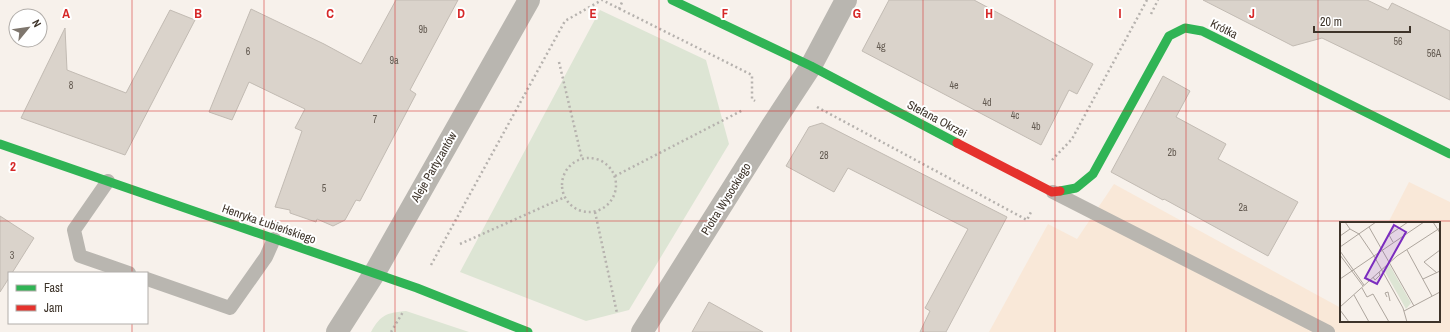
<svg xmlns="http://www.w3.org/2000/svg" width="1450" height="332" font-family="'Archivo Narrow',sans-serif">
  <rect width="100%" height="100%" fill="#f7f1eb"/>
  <path fill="#f9e8d8" d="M1409,182l41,20v130h-461l59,-108 29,15 37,-55 227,124v13h98v-98h-51z"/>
  <path fill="#dde5d4" d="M600,10l106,50 23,84 -100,166 -43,11 -126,-49z
    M406,311l63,21h-98c10,-18 16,-19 35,-21z"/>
  <path fill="#dad3cb" stroke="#c2bbb3" d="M396,0h62l-48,90 6,4 -56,107 -4,-1 -11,20 -12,6 -16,-7 -1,3 -26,-9v-3l-15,-3 27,-76 -7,-3 10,-19 -56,-27 -17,38 -23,-8 42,-103 73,35 37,20z
    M889,0h85l119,64 -16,30 -8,-4 -28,55 -179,-94z
    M1203,0h164l21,10 4,-7 58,28v69l-128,-62 -29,8z
    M170,10l25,10 -70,135 -104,-37 44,-90 2,42 59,23z
    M1163,76l27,15 -14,26 50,27 -8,15 80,43 -30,54 -104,-57 -1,1 -52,-28z
    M822,123l185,94 -61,115h-26l10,-21 -5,-3 43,-79 -120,-61 -14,24 -48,-26 23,-39z
    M0,216l34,22 -22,35h-3v5l-9,14z
    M709,302l54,30h-71z"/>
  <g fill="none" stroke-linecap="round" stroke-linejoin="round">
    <path stroke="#b6b2ae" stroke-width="2.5" stroke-dasharray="2 3" stroke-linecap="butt" d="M619,9l4,-9
      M1151,14l7,-14
      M559,62l23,97
      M817,107l210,113 4,-8
      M562 185a27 27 0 1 1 54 0a27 27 0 1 1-54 0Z
      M1052,160l20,-21 75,-139
      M615,176l128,-66
      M595,212l22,101
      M460,244l105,-47
      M431,265l134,-244 37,-21 150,75v24l3,2
      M391,332l12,-20"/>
    <path stroke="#b9b6b0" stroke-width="14" d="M108,181l-34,49 6,26 49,17
      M1053,192l275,140
      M147,279l83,29 36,-51 8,-18"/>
    <path stroke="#b9b6b0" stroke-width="22" d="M337,332l37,-58 155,-274
      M642,332l129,-205 40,-61 35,-66"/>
    <path stroke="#30b455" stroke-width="9" d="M672,0l139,66 146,77
      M0,144l417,144 111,44
      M1060,191l16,-3 17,-14 76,-138 16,-8 17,3 248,123"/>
    <path stroke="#e5322d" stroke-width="9" d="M957,143l95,49 8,-1"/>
  </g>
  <path fill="none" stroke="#d62828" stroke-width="1" stroke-opacity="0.55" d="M132,0v273M264,0v332M395,0v332M527,0v332M659,0v332M791,0v332M923,0v332M1055,0v332M1186,0v332M1318,0v332M0,111h1450M0,221h1450M132,323v9"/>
  <g text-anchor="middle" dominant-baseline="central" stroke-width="4" stroke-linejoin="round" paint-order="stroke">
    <g font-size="10" fill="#645b52">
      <text x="423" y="29">9b</text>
      <text x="1398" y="41">56</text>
      <text x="881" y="46">4g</text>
      <text x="248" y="51">6</text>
      <text x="1434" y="53">56A</text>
      <text x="394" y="60">9a</text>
      <text x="71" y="85">8</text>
      <text x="954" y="85">4e</text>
      <text x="987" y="102">4d</text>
      <text x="1015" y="115">4c</text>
      <text x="375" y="119">7</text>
      <text x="1036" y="126">4b</text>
      <text x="1172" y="152">2b</text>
      <text x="824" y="155">28</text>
      <text x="324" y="188">5</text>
      <text x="1243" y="207">2a</text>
      <text x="12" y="255">3</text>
    </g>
    <g font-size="12" fill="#3d3329" stroke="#fff">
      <text transform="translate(1224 29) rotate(26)">Krótka</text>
      <text transform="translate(937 119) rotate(28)">Stefana Okrzei</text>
      <text transform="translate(434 167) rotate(-60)">Aleje Partyzantów</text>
      <text transform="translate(726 199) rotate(-58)">Piotra Wysockiego</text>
      <text transform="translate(269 224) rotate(19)">Henryka Łubieńskiego</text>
    </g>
  </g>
  <g transform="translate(1340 222)">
    <rect width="100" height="100" fill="#f7f1eb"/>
    <path d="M49,42l22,39 -5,6 -22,-39z" fill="#dde5d4"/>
    <path fill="none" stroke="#ada59d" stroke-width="1" d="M5,0l5,7 9,5 15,22 29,52 4,14M93,0l7,11M29,5l45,79M0,14l10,-7M53,20l-4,-7 19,-13M0,25l36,-25M67,28l25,46M0,29l24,34M0,33l23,31M97,51l-13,-11 16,-12M33,55l2,3 5,-5 -1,-3M0,57l84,-57M83,57l17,-8M22,66l5,9 6,-3 16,28M14,73l15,27M47,75l-2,-4 3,-1 2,9M0,85l57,-51 43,-28M0,88l9,12M64,89l36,-19"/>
    <path fill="#7b2cbf" fill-opacity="0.15" stroke="#7b2cbf" stroke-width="2" d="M54,3l12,7 -29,52 -12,-6z"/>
    <rect width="100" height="100" fill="none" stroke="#3d3329" stroke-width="2"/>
  </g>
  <g font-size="13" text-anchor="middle" font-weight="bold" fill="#d62828" stroke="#fff" stroke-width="4" stroke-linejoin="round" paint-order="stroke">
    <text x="66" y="18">A</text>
    <text x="198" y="18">B</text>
    <text x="330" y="18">C</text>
    <text x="461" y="18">D</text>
    <text x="593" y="18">E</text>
    <text x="725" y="18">F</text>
    <text x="857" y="18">G</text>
    <text x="989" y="18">H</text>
    <text x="1120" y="18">I</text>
    <text x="1252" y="18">J</text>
    <text x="13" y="171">2</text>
  </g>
  <rect x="8" y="272" width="140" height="52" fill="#ffffff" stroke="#b1ada9"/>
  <rect x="16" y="285" width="20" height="6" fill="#30b455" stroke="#b1ada9"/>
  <text x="44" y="292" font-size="12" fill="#3d3329">Fast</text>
  <rect x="16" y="305" width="20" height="6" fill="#e5322d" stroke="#b1ada9"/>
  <text x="44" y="312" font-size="12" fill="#3d3329">Jam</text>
  <g transform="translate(28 28) rotate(61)"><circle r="19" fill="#ffffff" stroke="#b1ada9"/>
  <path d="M0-3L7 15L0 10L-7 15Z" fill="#7e766d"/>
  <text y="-6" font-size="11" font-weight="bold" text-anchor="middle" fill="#3d3329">N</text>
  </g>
  <path d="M1314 26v6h96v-6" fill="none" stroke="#3d3329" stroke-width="2"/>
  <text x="1320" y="26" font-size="12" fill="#3d3329" stroke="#ffffff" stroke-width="3" paint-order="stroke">20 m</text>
</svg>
